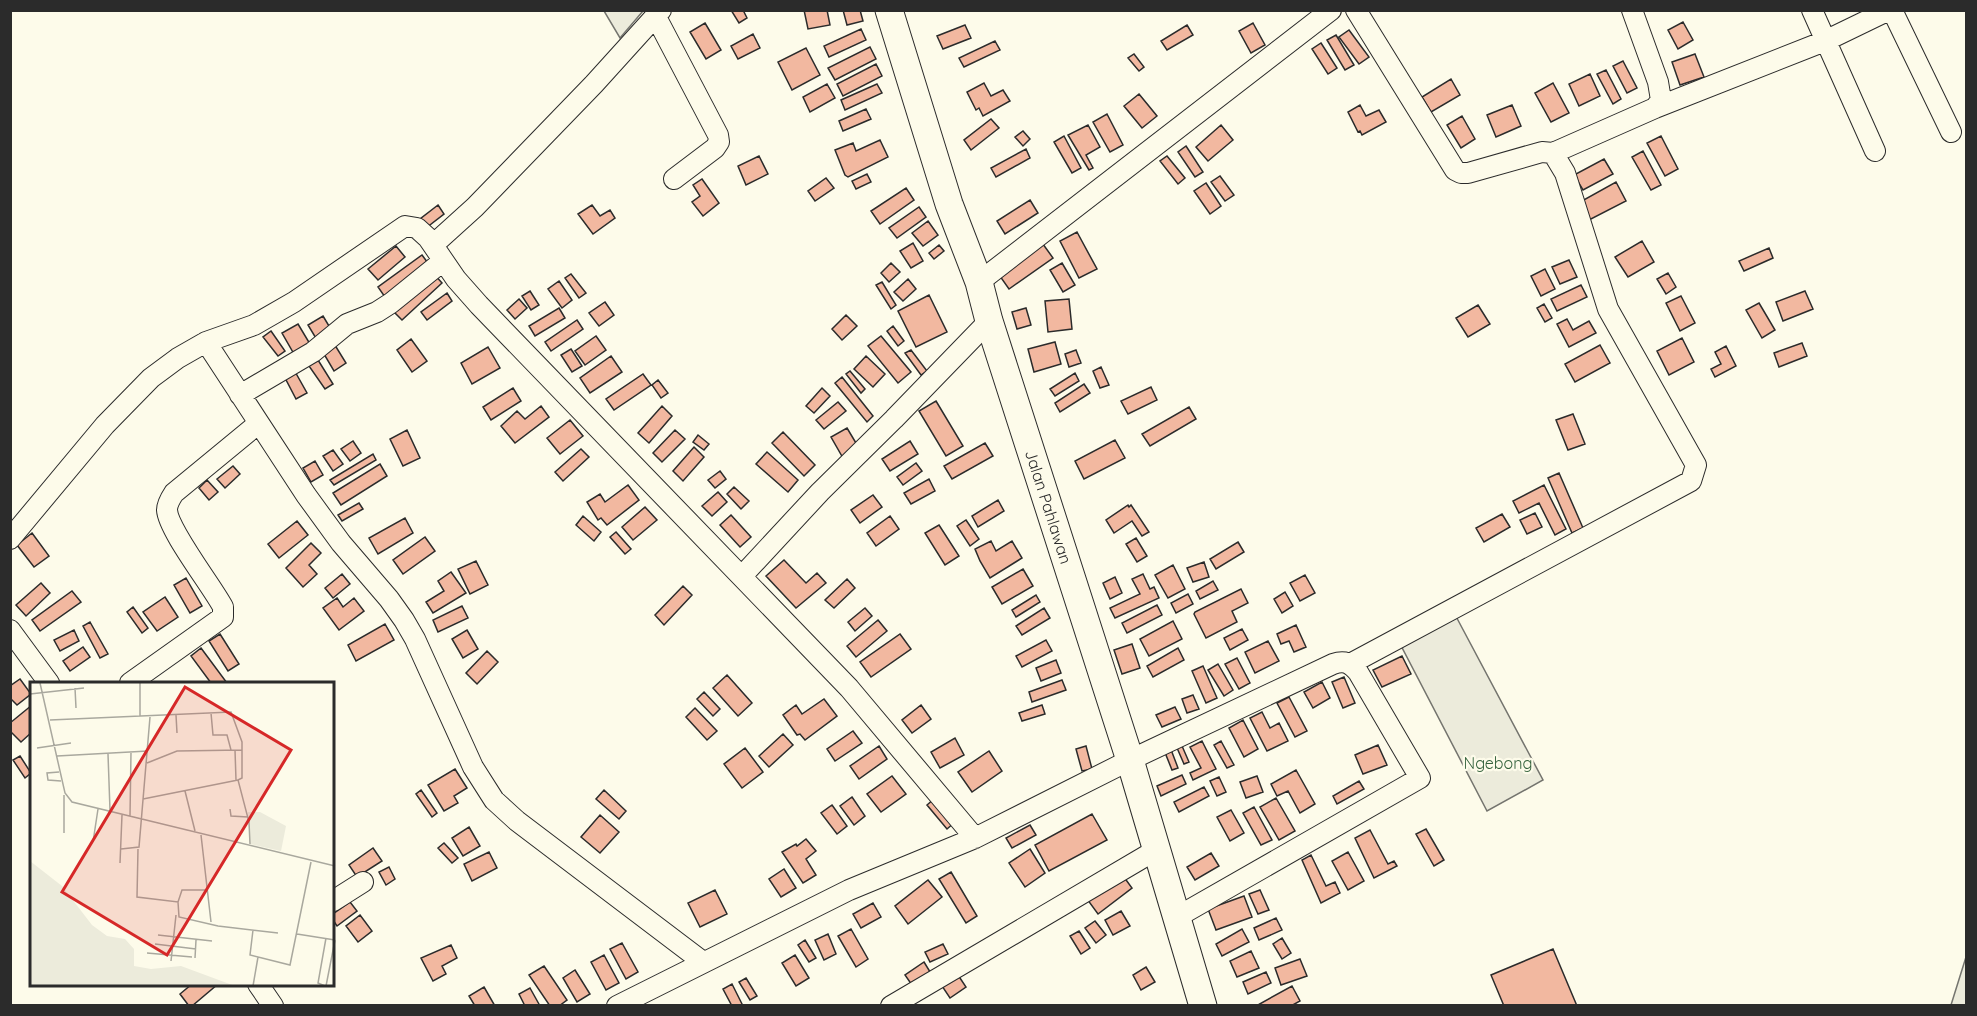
<svg xmlns="http://www.w3.org/2000/svg" width="1977" height="1016" font-family="Quicksand,sans-serif">
  <rect width="100%" height="100%" fill="#fdfbea"/>
  <path fill="#ecebdb" stroke="#74746e" stroke-width="1.5" d="M604,11h39l-23,27z
    M1451,607l92,173 -56,31 -91,-175z
    M1966,957v48h-15z"/>
  <path fill="#f2b8a0" stroke="#2b2b2b" stroke-width="1.5" d="M731,10h12l4,8 -8,5z
    M804,10h23l3,15 -22,4z
    M843,10h17l3,11 -16,4z
    M1683,22l10,18 -15,9 -10,-19z
    M705,23l16,27 -15,9 -16,-27z
    M1253,23l12,22 -14,8 -12,-22z
    M965,25l6,13 -28,11 -6,-13z
    M1187,25l6,10 -26,15 -6,-9z
    M861,29l5,11 -37,17 -5,-11z
    M1349,30l20,27 -10,7 -20,-27z
    M753,34l7,14 -22,11 -7,-13z
    M1336,35l18,30 -9,5 -18,-30z
    M995,41l5,9 -36,17 -5,-9z
    M1321,43l16,25 -9,6 -16,-25z
    M870,47l6,12 -41,21 -7,-12z
    M806,48l14,27 -28,15 -14,-28z
    M1134,54l10,13 -5,4 -11,-13z
    M1695,54l9,23 -24,8 -8,-23z
    M1623,61l14,27 -10,5 -14,-27z
    M876,64l6,12 -39,20 -6,-12z
    M1606,70l15,29 -8,5 -16,-30z
    M1590,74l10,22 -21,10 -10,-22z
    M1451,79l9,16 -29,17 -9,-15z
    M984,83l7,13 12,-6 7,11 -27,15 -4,-8 -3,2 -9,-18z
    M1553,83l16,30 -18,9 -16,-29z
    M827,84l8,14 -25,14 -7,-15z
    M877,84l5,9 -37,17 -4,-10z
    M1139,94l18,22 -15,12 -18,-22z
    M1360,105l6,11 13,-6 7,12 -24,13 -2,-4 -2,1 -10,-20z
    M1512,105l9,21 -25,11 -9,-22z
    M866,109l5,10 -28,12 -4,-10z
    M1107,114l16,31 -13,7 -17,-30z
    M1462,116l13,23 -14,9 -14,-23z
    M991,119l8,9 -28,22 -7,-10z
    M1088,125l12,22 -14,8 7,13 -4,2 -21,-35z
    M1221,125l12,15 -25,21 -12,-14z
    M1023,131l7,8 -7,7 -8,-9z
    M1064,136l17,32 -9,5 -18,-31z
    M1661,136l17,33 -13,7 -18,-33z
    M880,140l8,17 -40,20 -3,-2 -10,-25 18,-7 3,8z
    M1186,146l17,26 -8,5 -17,-25z
    M1026,149l4,9 -34,19 -5,-9z
    M1643,151l18,34 -10,5 -19,-33z
    M759,156l9,18 -22,11 -8,-19z
    M1167,156l18,22 -7,6 -18,-23z
    M1604,159l9,15 -30,16 -9,-15z
    M867,174l4,8 -15,7 -4,-8z
    M1220,176l14,19 -9,6 -14,-19z
    M826,178l8,10 -19,13 -7,-10z
    M702,179l17,24 -16,13 -11,-14 8,-6 -7,-11z
    M1616,182l10,19 -37,19 -9,-18z
    M1206,183l15,23 -11,8 -16,-23z
    M906,188l8,12 -34,24 -9,-13z
    M1030,200l8,13 -33,21 -8,-13z
    M438,205l6,9 -18,14 -6,-9z
    M592,205l8,11 10,-6 5,8 -22,16 -15,-20z
    M919,207l7,10 -29,21 -8,-10z
    M928,221l10,14 -15,11 -11,-13z
    M1077,232l20,37 -18,9 -19,-37z
    M1040,240l13,18 -44,31 -12,-17z
    M1642,241l12,21 -26,15 -13,-20z
    M913,243l10,18 -12,7 -11,-17z
    M939,245l5,6 -10,8 -5,-6z
    M396,246l9,11 -27,23 -10,-11z
    M1769,248l4,10 -29,13 -5,-10z
    M422,255l9,12 -44,33 -9,-13z
    M1569,260l8,17 -17,7 -8,-17z
    M891,263l9,9 -11,10 -8,-9z
    M1062,263l13,22 -12,7 -13,-22z
    M1545,269l10,20 -14,7 -10,-20z
    M433,273l9,10 -40,37 -10,-10z
    M1668,273l8,14 -10,7 -9,-15z
    M571,274l15,19 -7,5 -14,-20z
    M908,279l8,10 -13,12 -9,-9z
    M559,281l13,19 -10,8 -14,-19z
    M882,282l14,23 -5,4 -15,-24z
    M1581,285l6,12 -30,14 -6,-12z
    M530,291l9,14 -8,5 -9,-14z
    M1805,291l8,18 -30,12 -7,-19z
    M447,293l5,8 -25,19 -6,-8z
    M929,295l18,37 -31,15 -18,-36z
    M1681,296l14,27 -15,8 -14,-28z
    M519,299l8,9 -12,11 -8,-9z
    M1069,299l3,30 -24,3 -3,-31z
    M605,302l9,13 -15,11 -10,-13z
    M1759,303l16,27 -13,8 -16,-28z
    M1544,304l8,14 -7,4 -8,-14z
    M1478,305l12,19 -22,13 -12,-19z
    M559,308l6,10 -30,18 -6,-10z
    M1026,308l5,17 -14,4 -5,-17z
    M846,315l11,11 -15,14 -10,-11z
    M323,316l9,15 -15,9 -9,-15z
    M1567,319l6,11 16,-9 7,12 -27,14 -12,-23z
    M577,320l6,9 -32,22 -6,-9z
    M298,324l12,20 -16,10 -12,-21z
    M893,326l11,15 -6,5 -11,-15z
    M271,331l14,20 -7,5 -15,-19z
    M596,336l10,14 -21,15 -10,-14z
    M881,336l30,36 -13,11 -30,-37z
    M1682,338l12,24 -25,13 -12,-24z
    M411,339l16,22 -15,11 -15,-22z
    M333,342l13,21 -12,8 -13,-22z
    M1055,342l6,22 -27,8 -6,-23z
    M1802,343l5,13 -28,11 -5,-14z
    M1600,345l10,18 -35,19 -10,-18z
    M1726,346l10,20 -21,11 -4,-8 10,-5 -6,-12z
    M488,347l12,21 -28,16 -11,-21z
    M571,349l11,17 -10,6 -11,-17z
    M911,350l16,21 -6,4 -16,-22z
    M1076,350l5,13 -12,4 -4,-13z
    M611,356l11,16 -32,21 -10,-15z
    M866,356l19,18 -12,13 -19,-18z
    M318,360l15,24 -8,5 -16,-23z
    M1101,367l8,18 -9,3 -7,-17z
    M293,368l14,25 -11,6 -13,-25z
    M850,371l15,18 -4,4 -15,-19z
    M1075,373l4,8 -24,15 -5,-7z
    M643,374l8,11 -37,25 -8,-11z
    M842,377l31,39 -6,6 -32,-39z
    M658,380l10,13 -7,5 -9,-13z
    M1084,384l6,9 -30,19 -5,-9z
    M1151,387l6,13 -29,14 -7,-13z
    M513,388l8,13 -30,19 -8,-13z
    M822,388l8,8 -16,17 -8,-7z
    M936,401l27,45 -17,10 -27,-45z
    M838,402l8,9 -22,18 -8,-9z
    M541,406l8,11 -34,26 -14,-17 16,-15 8,8z
    M662,406l10,10 -23,27 -11,-10z
    M1189,407l7,12 -46,27 -8,-12z
    M1573,414l12,30 -17,6 -12,-30z
    M570,420l13,16 -23,18 -13,-16z
    M847,428l12,20 -16,10 -12,-21z
    M407,430l13,28 -17,8 -13,-27z
    M675,430l10,9 -23,23 -9,-9z
    M783,432l32,33 -11,11 -32,-33z
    M698,435l11,9 -5,6 -11,-8z
    M1115,440l10,18 -41,21 -9,-18z
    M353,441l8,12 -11,8 -9,-12z
    M910,441l8,13 -28,17 -8,-12z
    M985,443l8,13 -41,23 -8,-13z
    M694,447l10,10 -21,24 -10,-10z
    M581,449l8,8 -26,24 -8,-9z
    M333,450l10,14 -10,7 -10,-15z
    M767,452l31,28 -10,12 -32,-28z
    M373,454l3,6 -42,25 -4,-5z
    M315,461l8,14 -12,7 -8,-14z
    M916,463l6,8 -19,14 -6,-8z
    M380,464l7,12 -46,29 -8,-12z
    M233,466l7,8 -15,14 -8,-9z
    M720,471l6,8 -11,9 -7,-8z
    M1559,473l24,55 -11,5 -24,-55z
    M929,479l6,12 -24,13 -7,-11z
    M207,480l11,12 -9,8 -10,-12z
    M628,485l11,15 -32,25 -6,-7 -3,2 -11,-18 13,-8 5,8z
    M1544,485l22,44 -11,6 -16,-32 -20,10 -6,-12z
    M734,487l15,14 -8,8 -14,-15z
    M718,492l9,10 -15,14 -10,-10z
    M873,495l9,12 -22,16 -9,-13z
    M998,500l6,11 -26,16 -6,-11z
    M359,503l4,6 -21,12 -4,-6z
    M1128,505l1,2 2,-2 18,27 -7,4 -10,-15 -18,12 -8,-13z
    M645,507l12,13 -24,20 -11,-13z
    M1535,513l7,14 -15,7 -7,-14z
    M1502,514l8,13 -26,15 -8,-14z
    M731,515l20,22 -11,10 -20,-22z
    M583,516l18,16 -7,9 -18,-16z
    M890,516l9,13 -23,17 -9,-13z
    M405,518l8,15 -35,21 -9,-16z
    M966,520l13,19 -9,7 -13,-20z
    M297,521l11,14 -29,23 -11,-14z
    M939,525l20,31 -14,9 -20,-32z
    M616,532l15,17 -6,5 -15,-17z
    M32,533l17,23 -15,11 -17,-22z
    M425,537l10,14 -32,23 -10,-14z
    M1136,538l11,18 -10,6 -11,-18z
    M991,541l5,10 16,-10 10,17 -32,20 -10,-17 -5,-12z
    M1238,542l6,10 -28,17 -6,-10z
    M311,543l10,10 -12,12 8,9 -14,13 -17,-19z
    M784,560l22,23 11,-10 9,10 -30,25 -30,-32z
    M476,561l12,24 -18,9 -12,-25z
    M1204,562l5,15 -16,5 -6,-14z
    M1173,565l12,24 -17,9 -13,-23z
    M1023,569l10,17 -31,18 -10,-17z
    M451,572l15,21 -33,20 -7,-11 18,-11 -6,-10z
    M342,574l8,10 -17,14 -8,-10z
    M1143,574l7,15 4,-2 5,11 -44,20 -5,-10 30,-14 -8,-15z
    M1305,575l10,18 -15,8 -10,-18z
    M1115,577l7,16 -12,6 -7,-16z
    M186,578l16,28 -12,7 -16,-28z
    M847,579l8,9 -21,20 -9,-8z
    M1213,581l5,9 -18,9 -4,-8z
    M41,583l9,10 -24,23 -10,-11z
    M683,586l9,9 -28,30 -9,-10z
    M1241,589l7,14 -16,8 5,11 -31,16 -12,-24 1,-2z
    M72,591l9,11 -41,29 -8,-11z
    M1285,592l8,14 -11,7 -8,-14z
    M1188,594l5,10 -17,9 -5,-10z
    M1036,595l4,7 -24,15 -4,-7z
    M165,597l13,20 -21,14 -14,-19z
    M337,598l6,9 11,-9 10,13 -25,19 -16,-22z
    M1157,605l5,10 -35,18 -5,-10z
    M462,606l6,12 -30,14 -5,-12z
    M133,607l15,21 -6,5 -15,-21z
    M865,608l7,8 -17,15 -7,-9z
    M1044,608l6,10 -28,17 -6,-9z
    M878,620l9,11 -31,26 -9,-11z
    M1173,621l9,18 -33,17 -9,-17z
    M90,622l18,32 -8,4 -17,-32z
    M385,624l9,16 -38,21 -8,-16z
    M1296,625l10,22 -12,5 -5,-11 -8,3 -4,-10z
    M1242,629l6,11 -18,10 -6,-12z
    M74,630l5,11 -19,10 -6,-11z
    M467,630l11,19 -15,9 -11,-19z
    M220,634l19,30 -11,7 -19,-30z
    M900,634l11,15 -40,28 -11,-15z
    M1046,640l6,11 -30,16 -6,-11z
    M1268,641l11,20 -24,12 -10,-21z
    M1132,644l8,24 -18,6 -8,-24z
    M83,647l7,10 -20,14 -7,-10z
    M201,648l26,35h-16l-20,-27z
    M1178,648l6,12 -31,17 -6,-11z
    M487,651l11,11 -21,22 -11,-11z
    M1402,656l9,18 -29,13 -9,-17z
    M1237,658l13,25 -11,6 -14,-25z
    M1056,660l5,13 -20,8 -5,-13z
    M1218,664l15,26 -9,6 -16,-26z
    M1203,666l14,32 -11,5 -14,-32z
    M727,675l25,28 -14,13 -25,-28z
    M1344,677l11,26 -12,5 -11,-26z
    M20,679l11,15 -14,11 -7,-7v-12z
    M1062,680l4,10 -34,12 -3,-10z
    M1322,682l8,16 -17,10 -9,-16z
    M704,692l16,17 -7,7 -16,-17z
    M1193,695l6,14 -12,4 -5,-14z
    M1289,697l18,34 -12,6 -18,-34z
    M824,699l13,17 -32,24 -5,-6 -3,1 -14,-20 13,-10 6,9z
    M32,705v27l-11,10 -11,-11v-8z
    M921,705l10,14 -19,14 -10,-13z
    M1042,705l3,9 -23,7 -3,-8z
    M1175,707l6,12 -19,8 -6,-12z
    M695,708l22,23 -10,9 -21,-23z
    M1262,712l8,16 9,-5 9,18 -21,10 -17,-33z
    M1243,720l15,29 -14,8 -15,-29z
    M853,731l9,12 -27,18 -8,-12z
    M783,734l10,11 -24,22 -10,-11z
    M955,738l9,17 -24,13 -9,-16z
    M1179,739l10,23 -5,2 -10,-23z
    M1202,741l14,28 -23,11 -3,-7 11,-5 -11,-21z
    M1221,741l13,24 -7,3 -13,-23z
    M1378,745l9,20 -24,9 -8,-19z
    M879,746l8,13 -28,20 -9,-13z
    M1086,746l6,23 -10,2 -6,-22z
    M1170,747l8,21 -6,2 -8,-20z
    M745,748l18,24 -21,16 -18,-24z
    M989,751l13,20 -30,21 -14,-20z
    M20,756l11,17 -6,5 -12,-18z
    M455,769l12,19 -13,8 4,7 -14,8 -16,-26z
    M1296,770l19,34 -15,9 -12,-22 -11,5 -6,-12z
    M1182,775l4,9 -25,12 -4,-10z
    M892,776l14,18 -25,18 -14,-18z
    M1257,776l6,16 -17,6 -6,-16z
    M1219,777l7,15 -9,4 -7,-15z
    M1359,781l5,8 -27,15 -4,-8z
    M1204,787l5,9 -30,16 -5,-10z
    M421,790l16,23 -5,4 -16,-23z
    M604,790l22,21 -7,8 -23,-20z
    M852,797l13,19 -11,9 -14,-19z
    M935,798l20,24 -8,7 -20,-24z
    M1276,798l19,33 -16,9 -19,-33z
    M832,805l15,21 -10,8 -16,-21z
    M1254,807l18,33 -11,5 -18,-32z
    M1231,810l13,23 -14,8 -13,-24z
    M1092,814l15,26 -58,31 -14,-26z
    M600,815l19,17 -19,21 -19,-16z
    M1030,825l6,10 -24,13 -6,-10z
    M469,827l11,19 -17,10 -11,-18z
    M1426,829l18,31 -10,6 -18,-32z
    M1370,830l18,34 6,-3 3,5 -23,12 -19,-40z
    M806,839l10,12 -10,8 10,16 -13,8 -21,-31 14,-8 1,2z
    M444,843l14,15 -6,5 -14,-15z
    M373,848l9,13 -25,16 -8,-12z
    M1030,849l15,24 -20,14 -16,-24z
    M489,852l8,16 -25,13 -8,-17z
    M1348,852l16,29 -16,9 -16,-29z
    M1211,853l8,13 -24,14 -8,-13z
    M1311,855l15,31 9,-4 5,11 -19,10 -19,-43z
    M389,867l6,12 -9,6 -7,-13z
    M784,869l12,19 -15,9 -12,-18z
    M951,872l26,44 -11,7 -27,-44z
    M1121,873l11,15 -34,26 -11,-15z
    M928,880l14,17 -34,27 -13,-18z
    M715,890l12,24 -27,13 -12,-24z
    M1260,890l9,20 -11,4 -9,-20z
    M1244,896l8,21 -36,13 -8,-21z
    M350,902l7,9 -20,15 -4,-6v-6z
    M873,903l8,14 -20,11 -8,-14z
    M1121,911l9,15 -17,9 -8,-15z
    M360,915l12,16 -14,11 -12,-16z
    M1276,918l6,12 -23,10 -5,-12z
    M1095,921l11,14 -10,8 -11,-15z
    M851,929l17,30 -12,8 -18,-31z
    M1242,929l7,13 -27,14 -6,-12z
    M1079,931l11,17 -9,6 -11,-18z
    M828,934l8,20 -12,6 -9,-20z
    M1282,938l9,15 -9,6 -9,-15z
    M805,940l11,18 -7,4 -11,-17z
    M622,943l16,29 -12,7 -16,-30z
    M943,944l5,10 -18,8 -5,-10z
    M451,945l6,13 -15,8 4,8 -13,7 -12,-23z
    M1553,949l24,57h-73l-13,-31z
    M1251,951l8,17 -22,9 -7,-16z
    M604,955l15,28 -13,7 -15,-28z
    M795,955l14,23 -13,8 -14,-23z
    M1300,959l7,17 -26,9 -6,-17z
    M924,962l8,13 -18,13 -9,-13z
    M544,966l23,34 -8,6h-9l-21,-31z
    M1146,967l9,15 -14,8 -8,-15z
    M575,970l15,24 -13,8 -14,-24z
    M956,972l10,15 -16,11 -10,-15z
    M1266,972l5,11 -23,11 -5,-12z
    M746,978l11,18 -7,4 -11,-18z
    M192,984h26l-26,22h-3l-9,-12z
    M732,984l11,22h-11l-9,-17z
    M1292,986l8,15 -9,5h-35z
    M484,987l11,19h-20l-6,-10z
    M530,988l10,18h-15l-6,-12z"/>
  <g fill="none" stroke-linecap="round" stroke-linejoin="round">
    <defs>
      <path id="minor" d="M1812,10l63,141
        M1892,10l59,122
        M655,15l63,120 1,7 -4,6 -41,31
        M1655,108l170,-67 64,-31
        M1553,153l102,-45 6,-8 -3,-18 -26,-72
        M433,245l42,-38 119,-123 67,-74
        M979,282l352,-272
        M206,342l100,153 35,48 48,56 15,21 11,19 58,128 21,33 23,21 186,141
        M240,395l73,-43 34,-28 30,-12 14,-9 52,-42
        M10,539l95,-114 46,-47 27,-20 28,-16 48,-17 40,-23 111,-76 12,2 11,10 28,41 23,26 370,383 126,150
        M742,576l78,-84 74,-73 95,-98
        M10,630l39,53
        M1350,664l341,-183 5,-16 -88,-156 -43,-136 -12,-20 -11,-1 -74,21h-7l-6,-3 -99,-160
        M130,683l93,-66v-10c-11,-21 -55,-77 -56,-97 0,-6 3,-11 7,-17l85,-70
        M333,901l30,-19
        M258,984l15,22
        M617,1006l232,-116 126,-52 155,-78 203,-96c12,-4 17,-1 25,8l62,106 -243,139
        M891,1006l265,-156"/>
      <g id="highway">
        <path id="s1" d="M889,10l60,194 30,78 10,39 141,439 73,246"/>
      </g>
    </defs>
    <use href="#minor" stroke="#2b2b2b" stroke-width="22"/>
    <use href="#highway" stroke="#2b2b2b" stroke-width="29"/>
    <use href="#minor" stroke="#fdfbea" stroke-width="20"/>
    <use href="#highway" stroke="#fdfbea" stroke-width="27"/>
  </g>
  <g text-anchor="middle" dominant-baseline="central" stroke-width="4.5" stroke-linejoin="round" paint-order="stroke">
    <g font-size="16" fill="#2b2b2b" stroke="#fdfbea">
      <text stroke="none"><textPath href="#s1" startOffset="522">Jalan Pahlawan</textPath></text>
    </g>
    <g font-size="16" fill="#34623c" stroke="#fdfbea">
      <text x="1498" y="763">Ngebong</text>
    </g>
  </g>
  <g transform="translate(30 682)">
    <rect width="304" height="304" fill="#fdfbea"/>
    <path d="M218,130h12l26,14 -5,25 -31,-7zM0,179l32,25 30,39 15,11 18,3 9,10v17l17,3 30,-3 54,20h-205z" fill="#ecebdb"/>
    <path fill="none" stroke="#a9a89e" stroke-width="1.5" d="M10,1l25,110 7,9 263,64M110,1v34M45,6l1,20M0,12l54,-6M181,31l2,22h14l4,15M146,33l1,18M20,38l181,-8 11,30v36l-4,2 11,42 1,22M7,66l34,-5M205,68l1,30M78,72l2,56M27,74l91,-5M117,81l30,-12 65,-1M29,90l-12,1 1,7 13,1M155,109l10,40M34,113v38M113,117l95,-19M200,127l1,7 17,1M100,134l1,-64M171,153l10,87M63,160l5,-33M91,167l18,-2 11,-130M108,167l-1,48 41,5 4,-12h25M90,181l2,-48M148,220l1,15 39,9 60,7M223,248l-3,25 40,10 21,-103M267,252l38,6M128,253l54,6M125,262l41,5M117,271l45,4M165,276l1,-18M141,279l5,-46M223,304l5,-29M295,304l-7,-3 8,-45M296,304l9,-46"/>
    <path fill="#d62828" fill-opacity="0.15" stroke="#d62828" stroke-width="3" d="M155,5l106,63 -124,205 -105,-63z"/>
    <rect width="304" height="304" fill="none" stroke="#2b2b2b" stroke-width="3"/>
  </g>
  <rect width="1977" height="1016" fill="none" stroke="#2b2b2b" stroke-width="24"/>
</svg>
